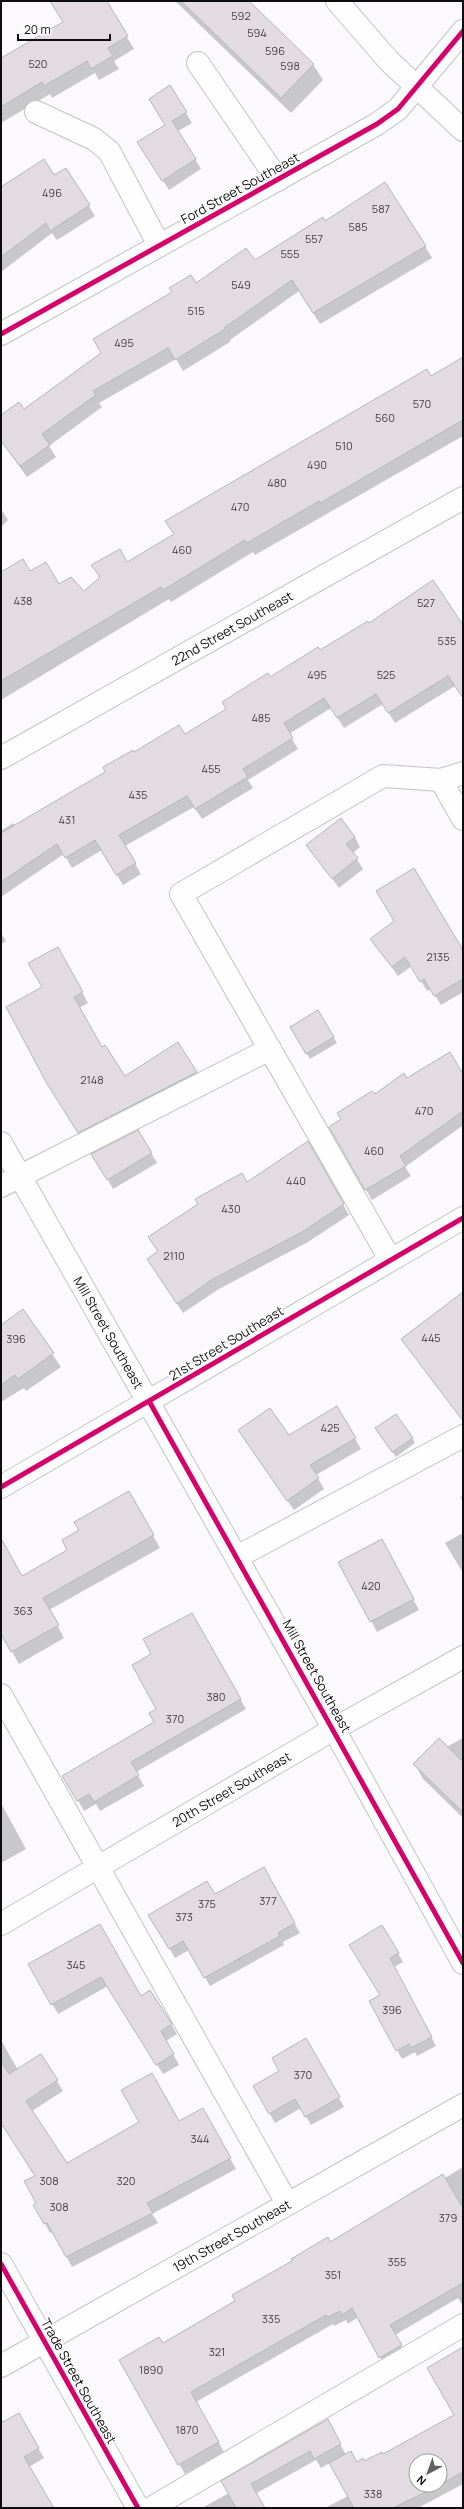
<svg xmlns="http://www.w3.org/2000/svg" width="464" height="2509" font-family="Manrope,sans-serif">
  <rect width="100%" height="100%" fill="#fbf9fd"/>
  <path fill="#0003" fill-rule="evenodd" d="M51,1h54l29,48 -20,12 5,8 -20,11 -4,-7 -43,25 -2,-4 -49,29v-64l63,-37z
    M175,1h73l65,63 10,16 -32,33z
    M156,110l30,3 6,10 -14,8 23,38 -32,21 -25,-38 22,-27z
    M66,169l29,47 -38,24 -5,-7 -51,39v-66z
    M325,222l100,24 7,12 -112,66 -21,-33 -69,49v2l-47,29 -7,-12 -77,44 3,4 -53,39 7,11 -29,20 -26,-36v-25l22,-6 173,-125 59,-23z
    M463,358v78l-208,119 -2,-3 -82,50 -2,-3 -168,101v-127h29l28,12 26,7 17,-13 -8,-14 34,-1z
    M1,509l7,11 -7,7z
    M369,624l94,3v57l-8,2 -60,37 -12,-19 -39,24 -13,-20 -42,26 9,15 -50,31 5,8 -51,31 -8,-12 -69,39 16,28 -18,11 -21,-35 -30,18 -8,-14 -63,43v-66l12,-8 2,3 92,-54 27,-19 50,-17 44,-26 42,-32z
    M355,837l5,10 -7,6 10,16 -24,19 -31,-43z
    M1,933l5,8 -5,3z
    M372,940l91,12v40l-22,13 -10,-16 -4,2 -15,-25 -14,10z
    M63,958l25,45 -9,5 23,40 23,30 53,-34 24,38 -117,60 -32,-50 -10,-105z
    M318,1012l19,31 -27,16 -19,-31z
    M463,1076v52l-1,-2 -57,41 6,9 -39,24 -42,-72 44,-33 33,-16z
    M138,1131l19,32 -44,26 -20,-35z
    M308,1143l41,72 -41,27 -89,47 -36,24 -29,-44 4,-17 -9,-15 50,-33 48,-20z
    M463,1295v74l-25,19 -36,-49z
    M23,1311l38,56 -35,24 -2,-3 -23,14v-76z
    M337,1407l24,42 -45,26 8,14 -30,21 -49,-70 44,-4z
    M379,1434l33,4 3,5 -19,14z
    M129,1493l31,55 -111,62 15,28 -45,26 -18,-32v-71l21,16 47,-27 11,-20z
    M463,1496v6l-3,-5z
    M463,1533v40l-18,-30z
    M387,1551l32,59 -42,22 -37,-70z
    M191,1615l55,94 -110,63 8,14 -44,25 -4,-7 -12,7 -20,-35 91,-54 3,-12 -6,-55z
    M463,1738v80l-40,-39 -8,-15z
    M2,1805l24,44 -25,14v-57z
    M264,1869l36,64 -17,9 1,3 -74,41 -21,-36 -14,8 -25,-43 65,-19z
    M100,1926l40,71 31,27 6,10 -11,7 13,24 -16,9 -55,-88 -50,28 -28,-49z
    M382,1926l21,36 -9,5 42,79 -19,10 -2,-4 -13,7 -5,-9z
    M305,2039l39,68 -33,18 -10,-17 -26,15 -20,-36 26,-15z
    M1,2040l17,30 23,-15 22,36 -31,20 34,54 113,-43 23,-13 34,60 -84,45 6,9 -86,44 -19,-35 -3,1 -15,-28 2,-2 -1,-27 -35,-53z
    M463,2167v139l-5,-8 -63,37 11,20 -20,12 -28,-50 -10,7 -2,-4 -12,6 -1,-2 -137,78 28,50 -39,22 -65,-113 42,-17 249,-148 -1,-3 33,-18 2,3z
    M463,2348v136l-45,24h-93l23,-12 -18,-33 -9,5 -5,-8 -61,34 9,14h-62l27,-15 98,-73 19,35 11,8h7l18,-8 73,-40zM416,2461h24v24h-24z
    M19,2414l25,44 -15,9 24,41h-52v-84z"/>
  <path fill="#e2dbe1" stroke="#b8b6b9" d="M50,1h57l21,35 -20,12 5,8 -22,13 -4,-8 -43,25 -2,-4 -41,25v-49l62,-36z
    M181,1h68l65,63 -33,34z
    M170,85l17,27 -15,9 24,38 -34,22 -25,-39 28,-17 -16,-26z
    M44,159l10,16 12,-7 24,37 -40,26 -4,-8 -45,34v-70z
    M385,182l41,64 -113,67 -21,-33 -68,48 1,1 -50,31 -7,-12 -75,43 3,4 -54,39 8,11 -30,21 -19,-25v-26l18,-13 5,7 77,-56 -8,-14 79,-47 -3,-4 22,-13 5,8 50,-35 9,12 68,-43 2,4z
    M463,357v63l-143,83 -1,-2 -72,42 -2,-3 -82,50 -2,-3 -160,94v-109l22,-13 7,12 16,-9 13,22 12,-7 13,14 16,-14 -9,-12 29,-16 7,13 47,-28 -9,-13 262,-152 4,7z
    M433,580l30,45v73l-15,-22 -60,37 -12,-19 -39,24 -13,-20 -40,25 9,15 -50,31 5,8 -53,32 -8,-13 -68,39 17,28 -20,12 -21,-35 -30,18 -8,-14 -56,38v-49l104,-61 -2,-5 30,-17 1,2 45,-27 6,9 41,-25 -4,-7 46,-29 2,4 48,-30 2,3 48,-29 1,2z
    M341,818l14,19 -9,7 12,14 -26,21 -26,-34z
    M414,868l49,82v29l-29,17 -10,-17 -4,3 -15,-25 -13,10 -22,-28 24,-18 -18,-30z
    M58,947l25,45 -9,5 28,50 3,-2 20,31 53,-34 19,30 -119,61 -32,-51 -40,-75 36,-20 -14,-24z
    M318,1010l16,27 -28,17 -16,-27z
    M450,1052l13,22v37l-63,45 6,10 -41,24 -36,-63 12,-8 -4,-6 35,-22 3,3 29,-21 3,5z
    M138,1130l14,23 -45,27 -16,-26z
    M308,1141l36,63 -42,28 -89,47 -36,25 -30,-45 11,-8 -10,-14 50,-33 -3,-5 47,-26 5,9z
    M463,1292v129l-62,-82z
    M23,1309l31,44 -36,26 -3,-4 -14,10v-60z
    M337,1406l19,32 -46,27 9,13 -32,23 -49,-71 32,-22 19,27z
    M396,1414l17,24 -21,14 -17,-24z
    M129,1491l25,44 -111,63 16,27 -48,27 -10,-18v-96l21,38 45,-26 -5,-10 17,-10 -5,-8z
    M382,1539l32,60 -44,23 -32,-60z
    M192,1613l49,86 -110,63 8,13 -45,27 -5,-8 -12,7 -15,-25 92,-54 -5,-9 7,-4 -24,-44 19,-11 -8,-15z
    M439,1738l24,24v50l-50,-48z
    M264,1867l31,56 -17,10 2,3 -76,42 -21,-37 -14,8 -21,-34 59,-34 8,13z
    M100,1924l41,72 9,-6 22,34 -11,7 13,23 -18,11 -55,-88 -50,28 -23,-41z
    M382,1925l17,28 -9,5 42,79 -21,11 -2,-4 -13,7 -27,-50 11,-6 -31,-50z
    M306,2038l34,59 -35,20 -10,-18 -26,15 -16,-28 26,-15 -7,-13z
    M41,2054l17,26 -32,21 41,62 72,-41 -18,-32 31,-17 27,48 24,-13 28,50 -84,45 6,10 -87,44 -19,-34 -3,1 -11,-19 3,-2 -12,-22 11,-5 -34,-53v-62l8,13z
    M443,2174l20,34v75l-73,42 12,20 -23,13 -27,-50 -10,7 -2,-4 -12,6 -2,-2 -135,77 28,50 -41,23 -59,-105 40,-23 4,6 72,-42 -3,-6 60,-34 -1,-2 37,-22 2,5z
    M463,2347v125l-23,13v-24h-24v24h24l-47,23h-39l-25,-45 22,-12 6,11 6,-4 1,3 18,-9 1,2 71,-39 -27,-47z
    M19,2413l20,35 -15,9 30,51h-53v-89l2,3z
    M328,2419l13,25 -27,15 -4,-8 -59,33 14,24h-29l-15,-27z"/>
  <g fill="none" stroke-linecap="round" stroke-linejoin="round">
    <defs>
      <g id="minor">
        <path d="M337,1l52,60 74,69"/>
        <path d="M198,63l80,117"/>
        <path d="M36,112l58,27 15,12 50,94"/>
        <path d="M1,334l376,-210 21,-15 65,-78"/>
        <path id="s1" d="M1,758l462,-260"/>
        <path d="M441,780l22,39"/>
        <path id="s2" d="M1,1143l333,586 129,234"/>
        <path d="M1,1186l269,-137"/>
        <path d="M390,1259l-209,-365 202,-118 58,4 22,-7"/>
        <path d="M1,1487l462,-269"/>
        <path d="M237,1557l226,-121"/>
        <path d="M1,1695l286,508"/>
        <path id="s3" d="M1,1924l333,-195 129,-72"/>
        <path d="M1,2264l137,244"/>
        <path id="s4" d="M1,2366l462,-261"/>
        <path d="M151,2508l312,-183"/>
      </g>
    </defs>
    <use href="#minor" stroke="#c3c2c5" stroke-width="24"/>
    <use href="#minor" stroke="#fefeff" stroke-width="22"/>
    <defs>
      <path id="cycleway" d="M1,334l376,-210 21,-15 65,-78
        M149,1401l314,562
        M1,1487l462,-269
        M1,2264l137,244"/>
    </defs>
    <use href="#cycleway" stroke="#fff" stroke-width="8"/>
    <use href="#cycleway" stroke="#d6006c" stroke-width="5"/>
  </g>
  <g text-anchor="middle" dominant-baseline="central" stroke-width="3" stroke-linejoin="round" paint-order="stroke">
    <g font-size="11" fill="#444044">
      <text x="241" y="15">592</text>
      <text x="257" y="32">594</text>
      <text x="275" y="50">596</text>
      <text x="38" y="63">520</text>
      <text x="290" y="65">598</text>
      <text x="52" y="192">496</text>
      <text x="381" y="208">587</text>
      <text x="358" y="226">585</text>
      <text x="314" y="238">557</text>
      <text x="290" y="253">555</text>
      <text x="241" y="284">549</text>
      <text x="196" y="310">515</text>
      <text x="124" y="342">495</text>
      <text x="422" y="403">570</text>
      <text x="385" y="417">560</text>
      <text x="344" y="445">510</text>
      <text x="317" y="464">490</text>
      <text x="277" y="482">480</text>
      <text x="240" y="506">470</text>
      <text x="182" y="549">460</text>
      <text x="23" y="600">438</text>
      <text x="426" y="602">527</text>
      <text x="447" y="640">535</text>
      <text x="317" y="674">495</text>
      <text x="386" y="674">525</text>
      <text x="261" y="717">485</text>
      <text x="211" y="768">455</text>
      <text x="138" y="794">435</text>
      <text x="67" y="819">431</text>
      <text x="438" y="956">2135</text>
      <text x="92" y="1079">2148</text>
      <text x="424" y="1110">470</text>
      <text x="374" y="1150">460</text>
      <text x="296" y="1180">440</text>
      <text x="231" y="1208">430</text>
      <text x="174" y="1255">2110</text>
      <text x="431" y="1337">445</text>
      <text x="16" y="1338">396</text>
      <text x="330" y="1427">425</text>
      <text x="371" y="1585">420</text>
      <text x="23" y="1610">363</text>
      <text x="216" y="1696">380</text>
      <text x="175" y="1718">370</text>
      <text x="268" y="1900">377</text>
      <text x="207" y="1903">375</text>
      <text x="184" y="1916">373</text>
      <text x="76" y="1964">345</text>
      <text x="392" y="2009">396</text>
      <text x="303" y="2074">370</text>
      <text x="200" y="2138">344</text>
      <text x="49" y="2180">308</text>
      <text x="126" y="2180">320</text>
      <text x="59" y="2206">308</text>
      <text x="448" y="2217">379</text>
      <text x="397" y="2261">355</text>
      <text x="333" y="2274">351</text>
      <text x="271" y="2318">335</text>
      <text x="217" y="2351">321</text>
      <text x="151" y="2369">1890</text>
      <text x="187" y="2429">1870</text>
      <text x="373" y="2493">338</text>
    </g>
    <g font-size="13" fill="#0f0d10" stroke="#fff">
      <text transform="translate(240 188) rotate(-29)">Ford Street Southeast</text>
      <text stroke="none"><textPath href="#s1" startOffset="265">22nd Street Southeast</textPath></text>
      <text stroke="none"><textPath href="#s2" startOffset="218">Mill Street Southeast</textPath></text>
      <text transform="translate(226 1343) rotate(-31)">21st Street Southeast</text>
      <text transform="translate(317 1676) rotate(61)">Mill Street Southeast</text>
      <text stroke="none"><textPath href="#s3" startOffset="267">20th Street Southeast</textPath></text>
      <text stroke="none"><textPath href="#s4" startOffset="265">19th Street Southeast</textPath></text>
      <text transform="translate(79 2381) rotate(61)">Trade Street Southeast</text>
    </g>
  </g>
  <rect width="464" height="2509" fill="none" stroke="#0f0d10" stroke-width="4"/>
  <g transform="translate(428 2473) rotate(221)"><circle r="19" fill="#ffffff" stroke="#9f9e9f"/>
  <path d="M0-3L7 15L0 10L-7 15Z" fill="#626063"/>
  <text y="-6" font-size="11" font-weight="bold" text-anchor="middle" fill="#0f0d10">N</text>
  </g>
  <path d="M18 34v6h92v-6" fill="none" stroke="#0f0d10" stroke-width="2"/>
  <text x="24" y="34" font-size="12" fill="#0f0d10" stroke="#ffffff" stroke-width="3" paint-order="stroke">20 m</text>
</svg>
